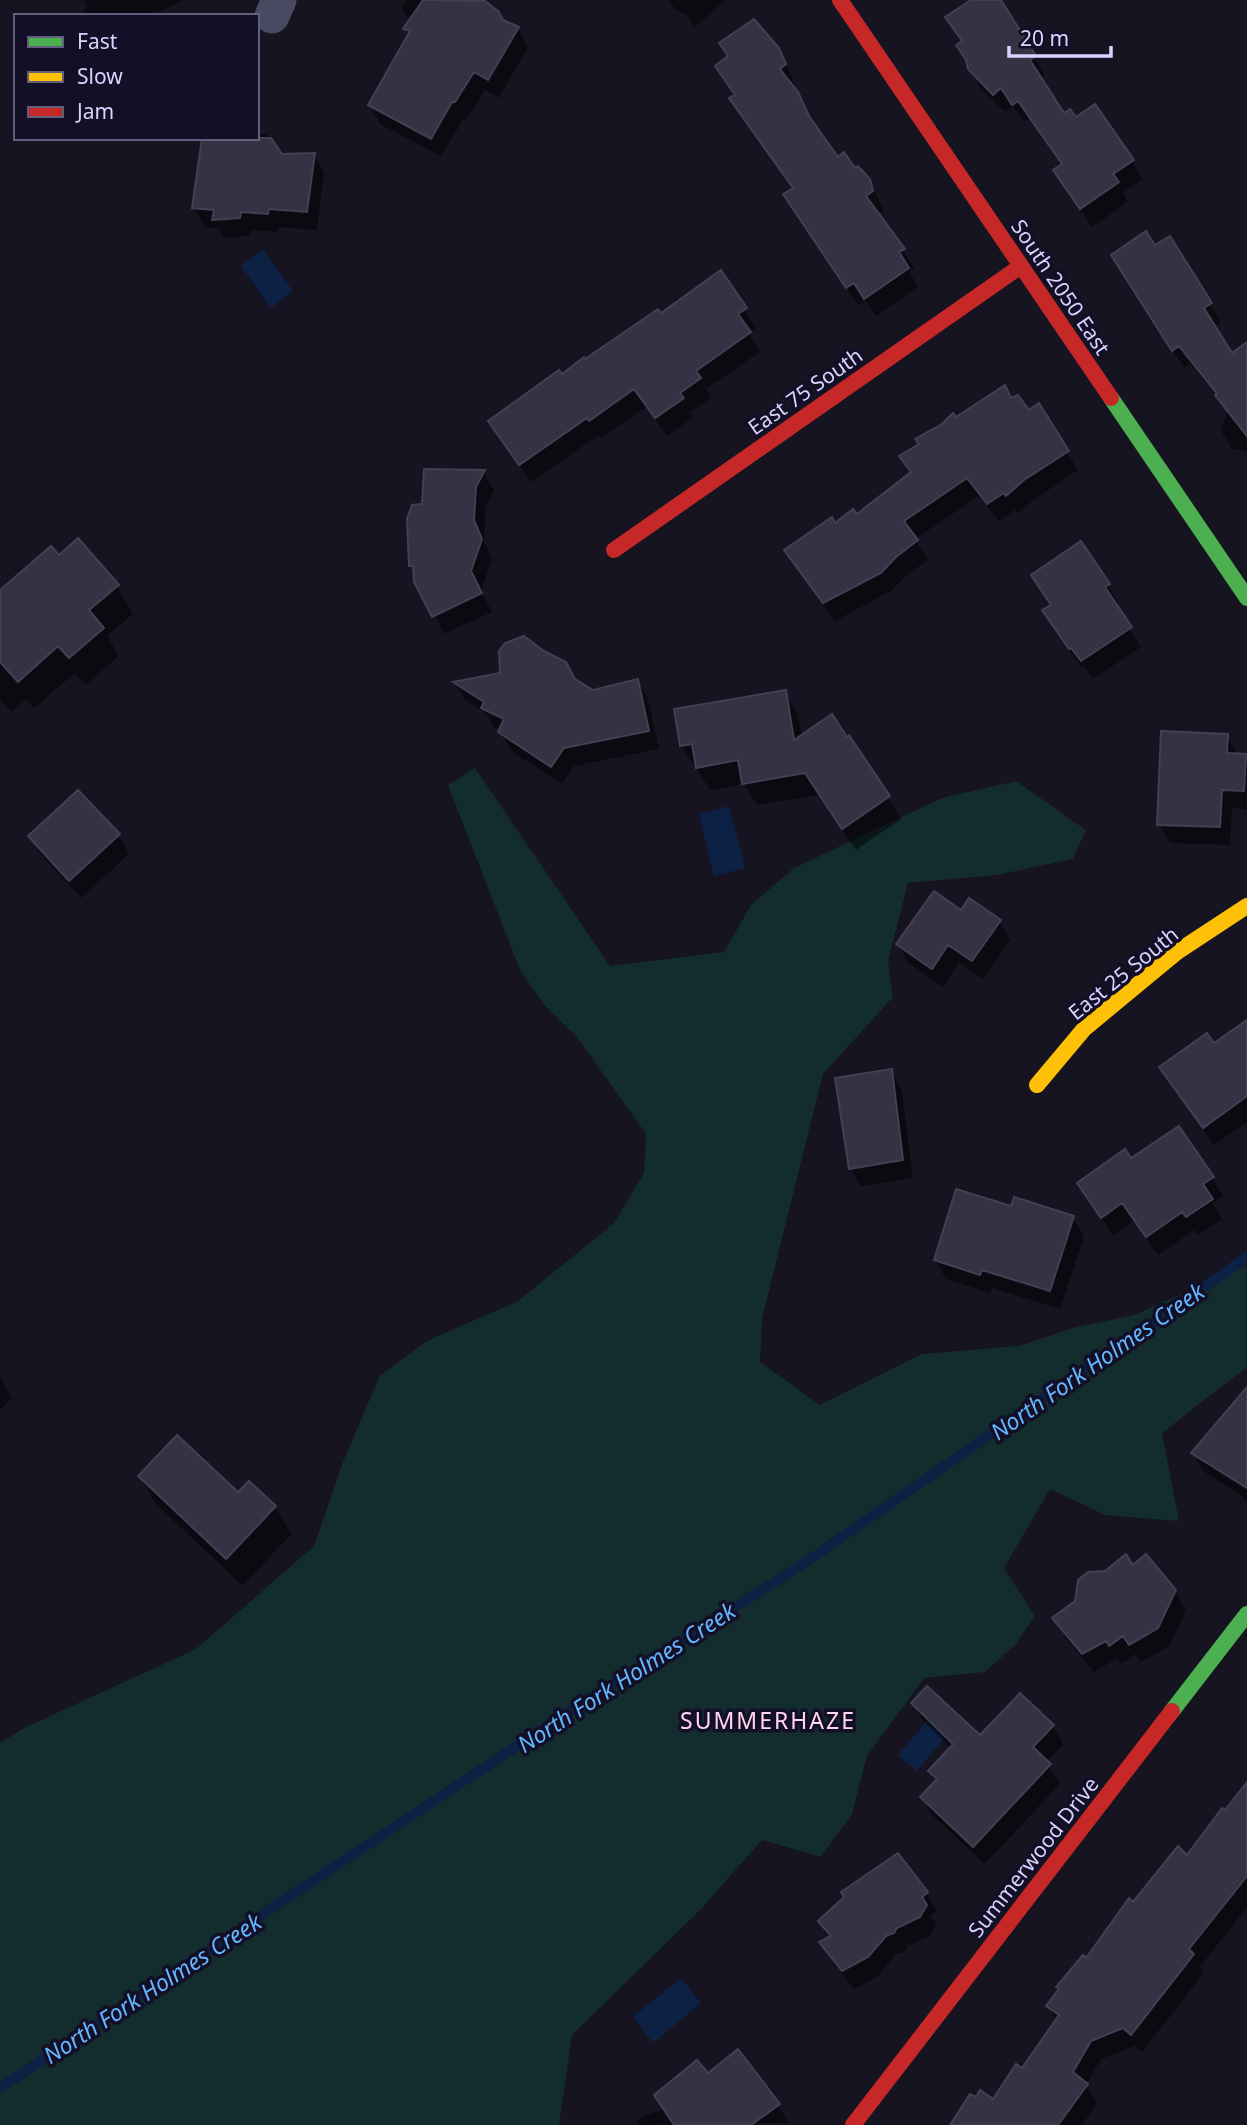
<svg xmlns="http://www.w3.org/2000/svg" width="1247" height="2125" font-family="'Noto Sans',sans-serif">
  <rect width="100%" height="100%" fill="#161421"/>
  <path fill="#132c2d" d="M475,768l135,198 114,-14 27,-47 43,-37 148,-70 74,-17 70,49 -13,29 -76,16 -89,8 -20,78 5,36 -70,77 -61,245 -2,43 60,43 102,-51 97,-8 53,-18 62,-13 113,-50v102l-85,66 17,88 -74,-6 -55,-26 -46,79 31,48 -20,29 -30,27 -61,6 -57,78 -15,58 -31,43 -59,-17 -62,70 -128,125 -13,90h-559v-382l24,-15 172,-79 118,-103 29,-84 37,-87 47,-34 91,-40 96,-78 30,-50 2,-39 -69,-97 -32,-31 -25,-36 -72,-185z"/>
  <path fill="#0d2144" d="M263,249l30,42 -22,17 -30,-42z
    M729,806l16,62 -31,8 -15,-62z
    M934,1713l19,15 -36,43 -19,-16z
    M681,1978l20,25 -48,40 -20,-26z"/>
  <path fill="#0007" d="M84,0h97l1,1 -25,12 1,3h-78l7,-10z
    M407,0h64l13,3 19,19 15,7 10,18 -29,51 -14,-8 -19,30h-3l-22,36 -61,-32 -10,-19 39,-70 -4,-6 5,-7 -9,-15z
    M664,0h61l-31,28 -7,-13 -11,-5 -8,-10z
    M981,0h18l46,75 -5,4 24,36 12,4 56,42 11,18 -20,14 5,9 -36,25 -37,-56 8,-5 -33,-48 -6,4 -11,-16 -8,6 -24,-24 -11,-19 -7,-26 -15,-24z
    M721,44l57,5 17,35 -4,3 23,39 23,33 31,21 11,20 4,10 -6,4 38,54 -6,3 9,16 -42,29 -10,-15 -8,4 -62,-92 -3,-24 -51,-72 -11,-18 5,-3 -19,-30 12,-8z
    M257,134h9l15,21 33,-1 10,19 -7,57 -38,-3 -1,5 -27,-2 -1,6 -26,2 -6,-10 -13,-1 -11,-19 63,-70z
    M1155,248l55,56 11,18 -7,5 17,28 16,9v87l-15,-2 -11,-18 6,-19 -7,-12 -30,-37 -6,5 -60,-94z
    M720,273l36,55 -7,5 11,19 -54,37 5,9 -21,14 3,5 -26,19 -21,-29 -45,31 -2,-3 -68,47 -30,-42 60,-64 99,-60z
    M1011,400l18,12 9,-6 40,64 -43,29 -17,14 -3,-3 -16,11 -20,-25 -64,43 13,21 -22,16 -15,15 -56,30 -49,-71 71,-33 55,-43 -10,-17 53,-37z
    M484,472l10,18 -8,17 -2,34 8,18 -11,32 11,21 -48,22 -33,-69z
    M1081,544l27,41 11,19 -3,2 25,41 -48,32 -10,-14 -2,2 -26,-38 -3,-23 -19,-31z
    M59,557l58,29 16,28 -26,22 12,20 -33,29 -11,-12 -41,35 -8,-9 -15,13 -11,-12v-108z
    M543,652l32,29 18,11 44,-11 11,18 11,50 -85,17 -12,18 -51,-33 -10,-21 -7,-3 -7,-13 -22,-14 -10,-17 46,-8z
    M785,692l13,22 4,23h47l52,82 -45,31 -37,-55 -62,10 -13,-21 -34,6 -29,-45z
    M1227,736l11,19 6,1 3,4v49l-15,-1 -2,37 -60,-2 -11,-19z
    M118,835l11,19 -48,44 -40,-43 -10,-19z
    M961,912l38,9 11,19 -27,39 -24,-17 -16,25 -35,-24 -10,-19z
    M1247,1022v100l-33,23 -53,-78 53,-22z
    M891,1071l11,19 11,88 -52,8 -11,-18z
    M1131,1161l81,17 11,18 -10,7 9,16 -24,16 -4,-5 -36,25 -24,-35 -21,16 -34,-53z
    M1012,1208l61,10 11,18 -24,73 -68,-21 -2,5 -44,-14 -11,-19z
    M0,1377l12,21 -12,12z
    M1247,1389v113l-4,-5 -40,-26 -10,-18z
    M140,1477l98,18 37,12 16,27 -48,52 -87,-82z
    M1132,1568l43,23 11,19 -17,36 -28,16 -6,-8 -14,10 -3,-6 -24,14 -29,-35 -11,-18 22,-17 29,-30z
    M913,1703l67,34 73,-11 10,18 -17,18 14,22 -75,80 -52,-48 -11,-18 14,-16 -6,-11 21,-23 -27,-26z
    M1247,1814v93l-47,60 4,6 -62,79 -7,-6 -34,13 -15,26 11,19 -15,21h-127l39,-24 28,-31 35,-49 -9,-15 12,-15 -2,-3 28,-28 47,-55 54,-47z
    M926,1893l11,18 -6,5 5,9 -6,11 -22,10 -4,6 -8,2 -18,22 -24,13 -22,-28 -10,-18 9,-5 -10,-17z
    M707,2075l71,30 11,18 -150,2 -3,-5 27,-11z"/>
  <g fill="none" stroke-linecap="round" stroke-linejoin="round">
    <path stroke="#0d2144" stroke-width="10" d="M0,2088l576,-381 224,-141 447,-309"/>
  </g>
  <path fill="#343243" stroke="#433f54" stroke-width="2" d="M423,0l62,1 13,10 5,9 16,7 -31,53 -14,-8 -19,30h-3l-21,37 -63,-34 42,-74 -7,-2z
    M971,0h30l35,56 -6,4 34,53 6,-4 6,8 19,-13 39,56 -21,14 6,8 -39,27 -27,-39 9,-6 -44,-63 -6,4 -11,-17 -8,7 -25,-26 -2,-9 -10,-15 6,-4 -17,-24z
    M754,19l25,29 7,16 -6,5 18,23 11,24 29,41 6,-5 11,16 3,-2 12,13 3,12 -7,5 39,53 -6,3 10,16 -45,31 -10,-16 -8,5 -63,-94 10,-6 -64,-90 6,-3 -20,-29 13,-10 -9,-13z
    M202,138h69l11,16 33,-1 -8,59 -38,-3 -1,5 -27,-2 -1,6 -28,2 2,-10 -22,-2z
    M1146,231l9,14 15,-9 42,67 -8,5 28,45 15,-11v94l-32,-41 2,-1 -38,-48 -7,5 -61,-96z
    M721,270l26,38 -9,6 13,18 -55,39 5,7 -21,15 4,5 -29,20 -21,-29 -45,32 -2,-3 -68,47 -31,-44 71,-51 3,4 22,-17 1,2 73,-50 3,4z
    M1005,385l6,13 7,-3 11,15 10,-7 30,48 -45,29 -18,16 -2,-3 -17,11 -20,-26 -63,43 14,19 -22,17 -15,16 -58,30 -39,-53 48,-33 3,6 18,-14 4,5 54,-42 -12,-16 20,-12 -4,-5 27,-15 11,-11 3,4z
    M424,469l61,1 -9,17 -2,33 8,19 -11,32 11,22 -50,24 -18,-35 -1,-16h-4l-2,-47 5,-14 10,-1z
    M78,538l41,47 -30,25 15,18 -35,30 -11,-12 -40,36 -18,-20v-72l51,-44 8,9z
    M1081,541l29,43 -5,3 27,40 -51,34 -10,-13 -2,1 -27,-39 9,-5 -20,-30z
    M524,636l20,15 22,11 9,17 18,11 45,-11 11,52 -85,17 -13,19 -53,-35 6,-13 -23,-11 3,-6 -31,-20 47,-9 -1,-22 6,-8z
    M786,690l8,50 38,-26 15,23 2,-2 41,61 -48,33 -37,-56 -63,11 -4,-24 -42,8 -4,-24 -12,2 -6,-37z
    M1161,731l67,3 -1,19 19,1 -2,37 -22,-1 -2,37 -63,-2z
    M78,790l42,44 -51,47 -41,-45z
    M934,891l27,19 8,-12 32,22 -29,41 -24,-16 -16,24 -36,-25z
    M1247,1020v76l-44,32 -44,-61 48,-34 7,10z
    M892,1069l11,91 -54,9 -14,-91z
    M1179,1126l35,51 -11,7 10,15 -27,18 -4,-5 -36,25 -24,-34 -21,15 -24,-35 48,-34 6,9z
    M956,1189l55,17 3,-9 60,19 -24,75 -68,-21 -2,5 -46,-15z
    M1247,1387v101l-56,-35z
    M177,1435l61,57 11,-11 27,25 -50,53 -88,-83z
    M1126,1554l7,11 13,-11 30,36 -18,38 -29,17 -6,-9 -14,10 -3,-5 -24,13 -30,-36 23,-17 3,-21 10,-8 17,-1z
    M927,1686l53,49 40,-42 34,32 -21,22 18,17 -78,83 -53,-50 17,-18 -9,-8 25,-27 -42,-41z
    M1247,1782v94l-58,73 5,5 -63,81 -8,-7 -32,13 -18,31 15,12 -30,41h-108l20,-31 6,3 4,-7 13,9 23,-35 6,4 37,-53 -13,-9 13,-17 -3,-2 27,-32 3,3 43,-60 4,4 45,-56 9,9 35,-47 3,2z
    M898,1853l30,39 -6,5 5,8 -7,12 -23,11 -3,5 -8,3 -18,21 -26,14 -23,-29 12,-6 -13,-15 26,-24 -3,-5z
    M738,2049l42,55 -29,21h-77l-20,-30 43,-35 11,13z"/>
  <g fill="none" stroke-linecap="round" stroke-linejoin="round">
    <path stroke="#4a4962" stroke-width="35" d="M272,16l7,-16"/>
    <path stroke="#4caf50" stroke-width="16" d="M1111,398l136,200
      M1172,1711l75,-97"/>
    <path stroke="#ffc107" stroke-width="16" d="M1037,1085l47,-56 93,-77 70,-46"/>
    <path stroke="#c62828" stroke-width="16" d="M840,0l271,398
      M614,550l407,-284
      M853,2125l319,-414"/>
  </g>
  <g text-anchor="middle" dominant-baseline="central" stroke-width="7" stroke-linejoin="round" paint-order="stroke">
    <g font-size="21" fill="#d9d4ff" stroke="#130f26">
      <text transform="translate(1061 287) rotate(56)">South 2050 East</text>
      <text transform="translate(805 391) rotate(-35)">East 75 South</text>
      <text transform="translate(1123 973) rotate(-39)">East 25 South</text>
      <text transform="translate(1033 1857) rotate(-52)">Summerwood Drive</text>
    </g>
    <g font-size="23" font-style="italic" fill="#62b6ff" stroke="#130f26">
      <text transform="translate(1097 1361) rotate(-35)">North Fork Holmes Creek</text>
      <text transform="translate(626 1677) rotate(-33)">North Fork Holmes Creek</text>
      <text transform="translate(152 1988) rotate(-33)">North Fork Holmes Creek</text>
    </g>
    <g font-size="23" letter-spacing="2" fill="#ffd6f0" stroke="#130f26">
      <text x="768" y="1720">SUMMERHAZE</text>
    </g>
  </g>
  <rect x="14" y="14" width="245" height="126" fill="#130f26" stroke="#625e7d" stroke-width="2"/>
  <rect x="28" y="37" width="35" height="10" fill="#4caf50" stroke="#625e7d" stroke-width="2"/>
  <text x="77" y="49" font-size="21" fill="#d9d4ff">Fast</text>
  <rect x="28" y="72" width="35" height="10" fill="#ffc107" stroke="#625e7d" stroke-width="2"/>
  <text x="77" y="84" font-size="21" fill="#d9d4ff">Slow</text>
  <rect x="28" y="107" width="35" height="10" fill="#c62828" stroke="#625e7d" stroke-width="2"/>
  <text x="77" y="119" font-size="21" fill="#d9d4ff">Jam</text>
  <path d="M1009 46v10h102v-10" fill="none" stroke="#d9d4ff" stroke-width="3.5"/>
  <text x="1020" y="46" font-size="21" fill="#d9d4ff" stroke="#130f26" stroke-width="5" paint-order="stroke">20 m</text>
</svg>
